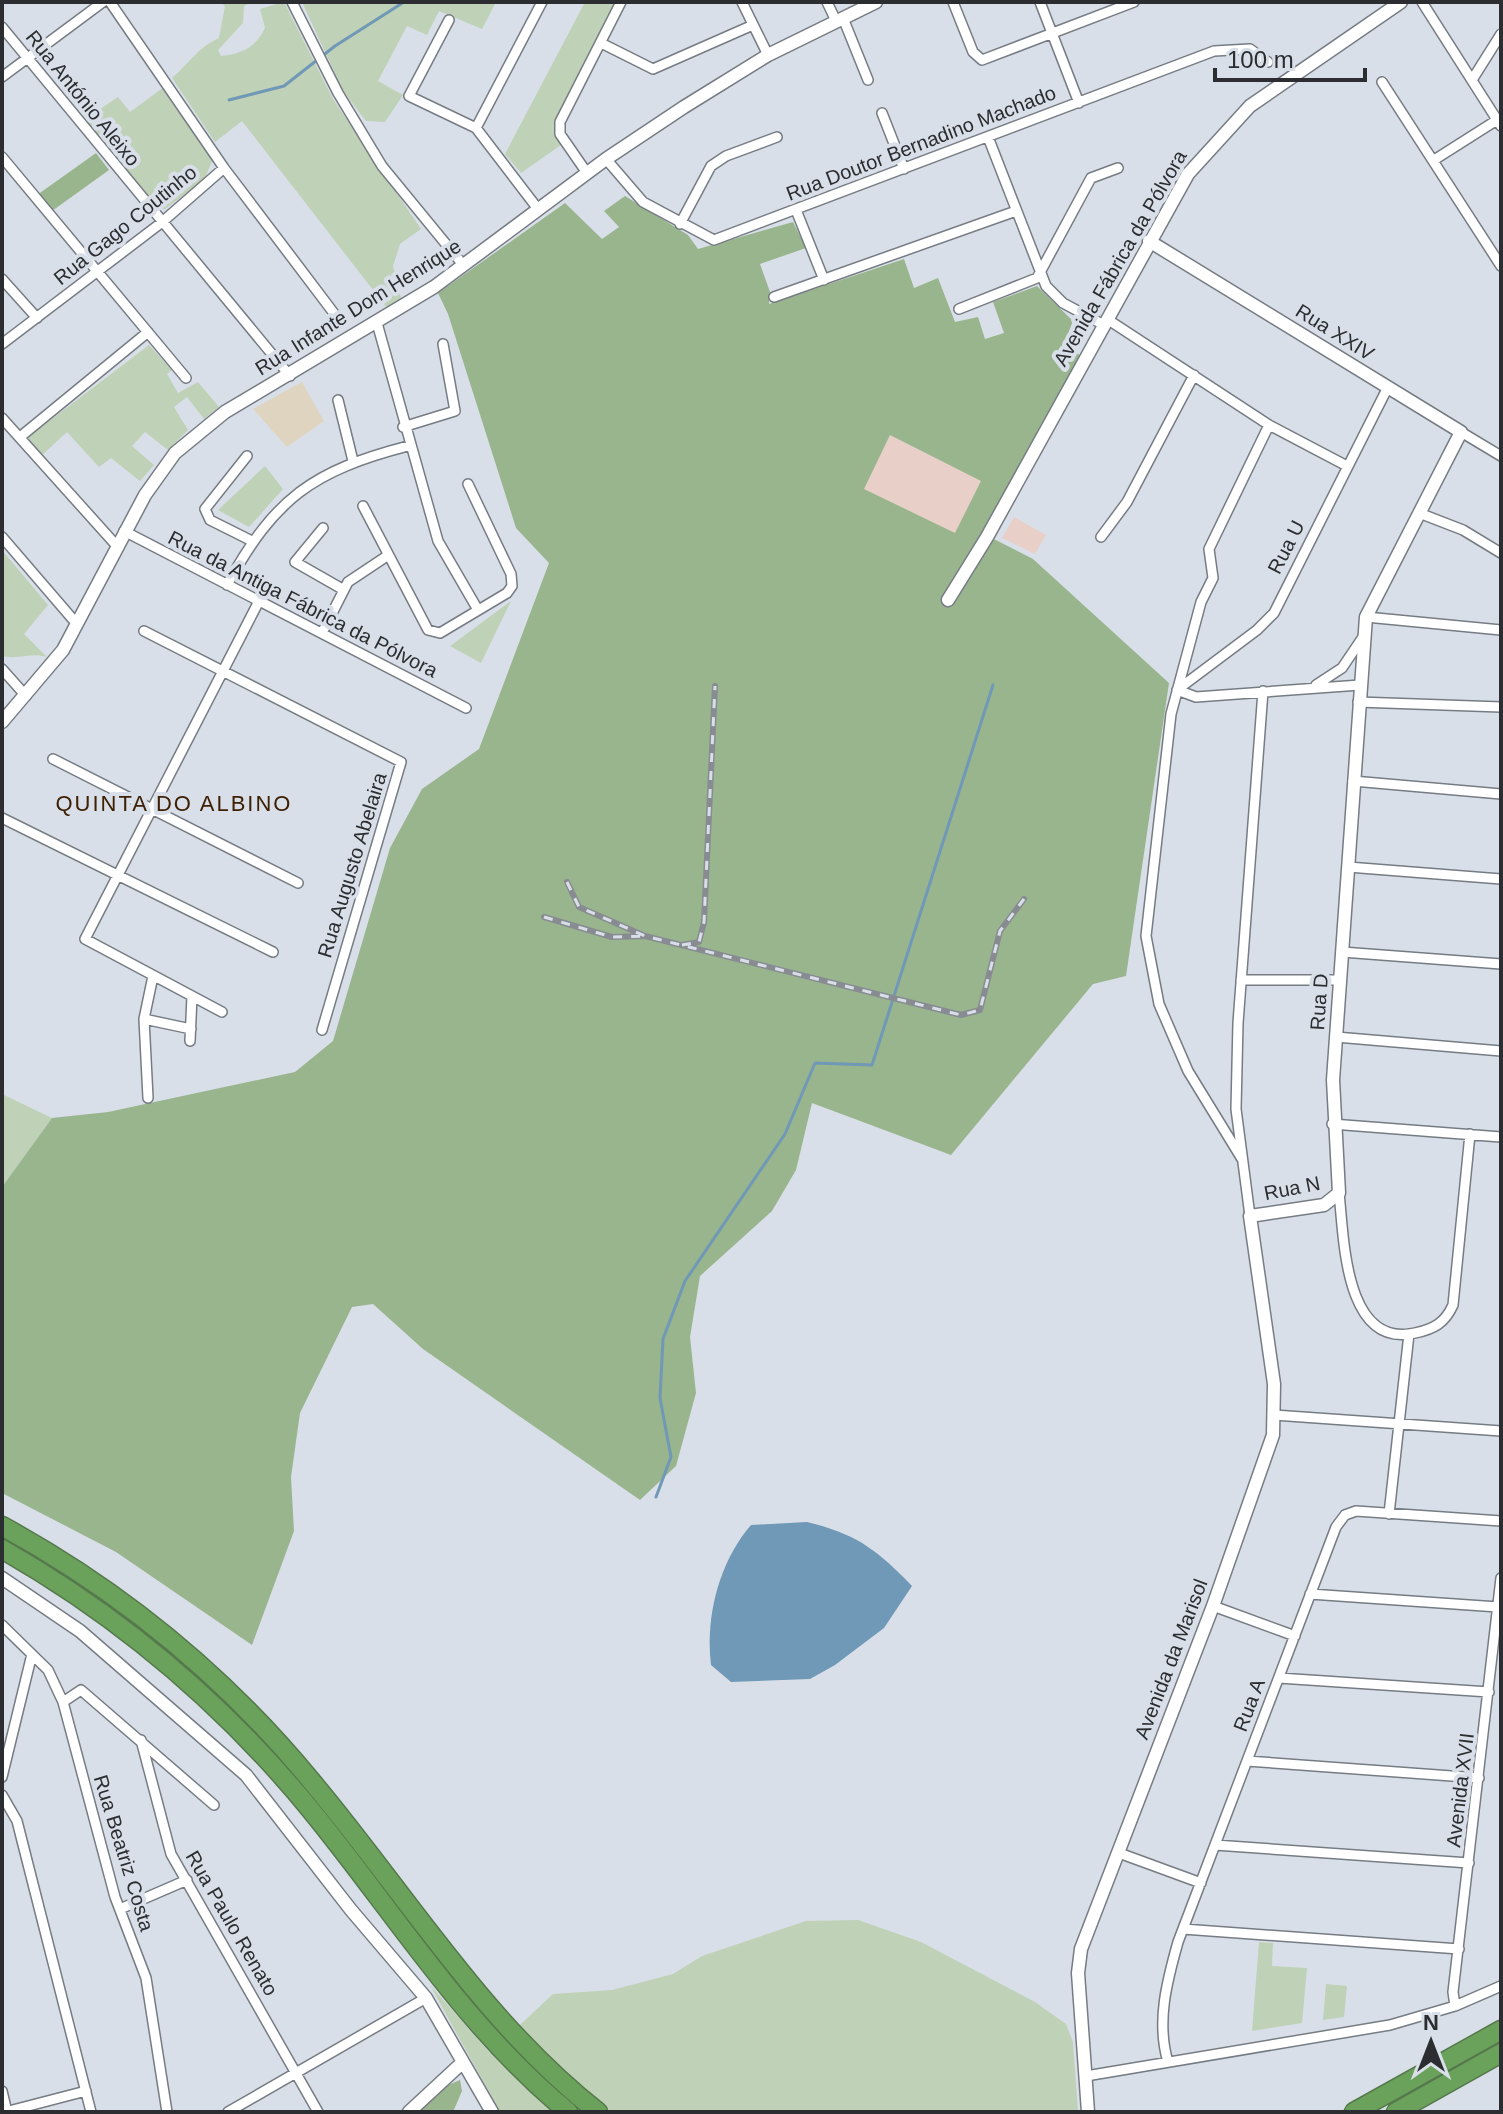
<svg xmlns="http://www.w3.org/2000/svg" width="1503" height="2114" font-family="Helvetica,sans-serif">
  <rect width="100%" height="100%" fill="#d9dfe8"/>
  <path fill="#e8cfc7" d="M890,435l92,46 -27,53 -92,-45z
    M1014,517l32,18 -11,19 -33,-16z"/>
  <path fill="#dfd4bf" d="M302,382l22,39 -37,26 -34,-38z"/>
  <path fill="#bfd1b7" d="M220,2h32l-8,4 -1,17 -25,27 3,6c21,-2 35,-9 44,-28l-5,-19 24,-7 49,97 88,130 -21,15 -7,22 8,32 -14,10 -145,-187 -27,21 -43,-64c18,-15 25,-30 47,-40l6,-32z
    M302,2h194l-14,27 -43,-18 -12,24 -20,-9 -29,55 25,14 -18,27 -19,-1 -23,-30z
    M585,2h31l-61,122 6,21 -40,28 -16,-19z
    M164,87l49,72 -9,21 -39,29h-7l-74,-89 34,-23 12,15z
    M149,345l23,25 -5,4 11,19 20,-11 21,25 -15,12 -17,-22 -13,10 14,23 -20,20 -23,-18 -13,14 22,19 -14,16 -29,-23 -12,9 -32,-35 -26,24 -14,-18z
    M265,466l18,23 -34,38 -31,-17z
    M2,550l46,55 -24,29 23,23c-15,-5 -29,3 -45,-1z
    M511,601l-30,62 -31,-17z
    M2,1094l50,24 -50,69z
    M858,1920l63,22 114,60 31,22 7,18 5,70h-578l-70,-127 60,68 63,-59 59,-4 61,-16 29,-18 104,-35z
    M1259,1942l14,1 -1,23 35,2 -5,55 -50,8z
    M1326,1984l21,2 -3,31 -21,3z"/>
  <path fill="#99b58e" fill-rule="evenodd" d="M96,153l13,17 -57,41 -15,-16z
    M625,196l63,39 10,14 95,-27 13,26 -46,16 10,28 -1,12 135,-45 10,29 24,-10 17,44 23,-5 7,22 19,-6 -11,-31 44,-16 36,35 -10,25 17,9 -98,178 51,26 136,124 -43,293 -33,8 -142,171 -139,-52 -16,67 -24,41 -72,65 -10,61 6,56 -20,73 -36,34 -217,-151 -50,-45 -21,3 -52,106 -9,64 3,54 -42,114 -136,-93 -114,-59v-306l50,-69 56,-6 187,-40 38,-31 57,-193 32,-59 57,-40 70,-186 -33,-35 -68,-214 -10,-21 127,-90 37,36 17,-12 -15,-16zM890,435l91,46 -26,52 -91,-44z
    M460,2080l2,11 -9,21h-37l30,-26z"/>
  <path fill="#7098b7" d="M807,1522c50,12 70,28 105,64l-28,42 -49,37 -25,14 -79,3 -20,-17c-6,-48 8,-103 40,-140z"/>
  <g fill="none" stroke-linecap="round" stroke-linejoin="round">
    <path stroke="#7098b7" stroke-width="3" d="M229,100l55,-14 51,-40 69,-44
      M656,1497l15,-40 -11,-59 3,-59 22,-58 100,-147 30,-71 57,2 121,-380"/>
    <defs>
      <path id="minor" d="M110,2l114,166 112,148
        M292,2l46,91 44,73 82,100
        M742,2l26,53
        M827,2l9,19
        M953,2l20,50 9,8 152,-58
        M1040,2l39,101
        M1422,2l79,124
        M843,18l25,62
        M449,20l-40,76 67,32 62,81
        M2,27l288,349
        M601,43l52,26 100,-44
        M2,77l101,-75
        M1472,80l29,-46
        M1382,82l119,184
        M882,113l22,56
        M476,128l66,-126
        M988,137l58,149 17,17 41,22
        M2,157l184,221
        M606,159l37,43 71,38 500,-189 36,-2 18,13
        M1434,160l63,-40
        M587,173l-27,-39v-12l61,-120
        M796,210l28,70
        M680,224l31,-58 15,-10 51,-19
        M2,279l35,39
        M774,297l242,-86
        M959,309l78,-31 54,-100 27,-10
        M1107,319l162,106 78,41
        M377,323l61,218 40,69
        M2,344l159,-121 63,-55
        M338,400l15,61
        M2,418l114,127
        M403,427l52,-16 -12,-67
        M1461,432l40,24
        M20,437l128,-105
        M247,456l-42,53 5,11 42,21
        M363,506l65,124 12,3 67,-40 5,-7 -1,-12 -43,-90
        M1419,513l44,17 38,23
        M323,528l-28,34 49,28
        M124,531l342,177
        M2,537l74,86
        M1101,537l26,-35 67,-127
        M227,585c48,-87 85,-114 181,-139
        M1366,617l135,13
        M144,631l257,131 -79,268
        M322,633l26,-51 39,-26
        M2,669l24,27
        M1316,685l26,-17 21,-31
        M1177,690l80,-60 17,-17 114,-226
        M1177,690l19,7 164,-12
        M1358,702l143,5
        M53,759l245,124
        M1353,781l148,13
        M2,818l271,134
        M1348,867l153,12
        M1342,952l159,12
        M1241,980h100
        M222,1012l-137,-73 174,-338
        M144,1019l47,10
        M1336,1037l165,14
        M190,1041l2,-45
        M148,1098l-4,-79 9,-43
        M1332,1124l169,13
        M1242,1159l-54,-88 -29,-67 -13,-68 25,-222 30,-112 12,-24 -4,-29 60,-124
        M1339,1193c5,44 5,156 76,140 19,-4 30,-10 38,-28l17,-171
        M1250,1216l-14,-107 2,-86 25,-332
        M1274,1415l227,16
        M1389,1514l20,-180
        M1310,1594l188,13
        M1213,1606l82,30
        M2,1625l46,45 15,32 52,195 31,81 21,134
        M1279,1678l210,14
        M63,1702l18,-12 133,115
        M141,1740l30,114 147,258
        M1247,1761l232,17
        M2,1777l30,-123
        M2,1795l15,26 74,291
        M1215,1845l254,18
        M1119,1853l82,30
        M120,1909l67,-29
        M1183,1929l276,20
        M1455,2006l-2,-14 48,-414
        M1168,2062c-12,-40 -1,-81 10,-120l158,-415 9,-12 11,-4 145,10
        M1086,2076l304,-51 65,-19 46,-20
        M2,2091l5,21
        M5,2112l81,-21
        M228,2112l198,-114"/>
      <path id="tertiary" d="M948,600l39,-63 201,-363 62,-68 151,-104
        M2,722l61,-72 82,-155 30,-42 50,-41 209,-125 172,-128 78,-52 84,-52 108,-53
        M2,1578l78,53 166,144 105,135 75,88 66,114
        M409,2112l54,-50
        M1088,2112l-10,-139 3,-24 132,-343 60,-171 1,-51 -24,-168 74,-11 15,-12 -6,-113 33,-463 95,-185 -312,-191"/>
      <path id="motorway" d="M2,1526c119,65 225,152 311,257 93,111 170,239 285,329
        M2,1549c119,68 221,154 308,260 86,105 152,215 258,303
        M1354,2112l147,-82
        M1396,2112l105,-59"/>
    </defs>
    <use href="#minor" stroke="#767c83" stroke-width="12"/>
    <use href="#tertiary" stroke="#767c83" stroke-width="15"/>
    <use href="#motorway" stroke="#55794c" stroke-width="21"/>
    <use href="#minor" stroke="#fff" stroke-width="9"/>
    <use href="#tertiary" stroke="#fff" stroke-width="12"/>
    <use href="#motorway" stroke="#6ba25b" stroke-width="18"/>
    <defs>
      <path id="rail" d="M567,882l12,25 66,29 316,79 19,-5 20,-79 24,-32
        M544,917l68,20 33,-1
        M682,945l17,-3 5,-20 11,-236"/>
    </defs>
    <use href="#rail" stroke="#888c92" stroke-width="6"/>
    <use href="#rail" stroke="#d9dfe8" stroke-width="3" stroke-dasharray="9" stroke-linecap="butt"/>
  </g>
  <g text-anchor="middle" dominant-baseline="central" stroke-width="8" stroke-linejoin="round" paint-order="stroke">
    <g font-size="20" fill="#2b2d30" stroke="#d9dfe8">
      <text transform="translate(83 98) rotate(51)">Rua António Aleixo</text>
      <text transform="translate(921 143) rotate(-21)">Rua Doutor Bernadino Machado</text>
      <text transform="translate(125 225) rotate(-39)">Rua Gago Coutinho</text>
      <text transform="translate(1120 258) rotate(-60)">Avenida Fábrica da Pólvora</text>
      <text transform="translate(358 307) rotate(-32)">Rua Infante Dom Henrique</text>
      <text transform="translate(1335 332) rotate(32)">Rua XXIV</text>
      <text transform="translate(1286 547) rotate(-63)">Rua U</text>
      <text transform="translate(303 604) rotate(27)">Rua da Antiga Fábrica da Pólvora</text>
      <text transform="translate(352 865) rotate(-73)">Rua Augusto Abelaira</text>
      <text transform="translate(1319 1002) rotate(-86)">Rua D</text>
      <text transform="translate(1292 1188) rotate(-11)">Rua N</text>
      <text transform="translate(1171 1659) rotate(-69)">Avenida da Marisol</text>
      <text transform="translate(1249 1705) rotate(-69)">Rua A</text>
      <text transform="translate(1460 1790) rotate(-83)">Avenida XVII</text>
      <text transform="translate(124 1853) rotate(73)">Rua Beatriz Costa</text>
      <text transform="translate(232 1923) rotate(60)">Rua Paulo Renato</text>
    </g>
    <g font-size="22" letter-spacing="2" fill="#3e2104" stroke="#d9dfe8">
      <text x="174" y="803">QUINTA DO ALBINO</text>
    </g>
  </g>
  <rect width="1503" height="2114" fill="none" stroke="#2b2d30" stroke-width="8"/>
  <g transform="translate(1431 2042)" stroke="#d9dfe8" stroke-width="6" paint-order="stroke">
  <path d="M0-6L14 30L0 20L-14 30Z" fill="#2b2d30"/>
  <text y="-12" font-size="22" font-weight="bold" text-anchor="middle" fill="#2b2d30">N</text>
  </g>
  <path d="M1215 68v12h150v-12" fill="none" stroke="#2b2d30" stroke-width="4"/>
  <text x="1227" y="68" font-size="24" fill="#2b2d30" stroke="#d9dfe8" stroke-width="6" paint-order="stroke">100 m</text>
</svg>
